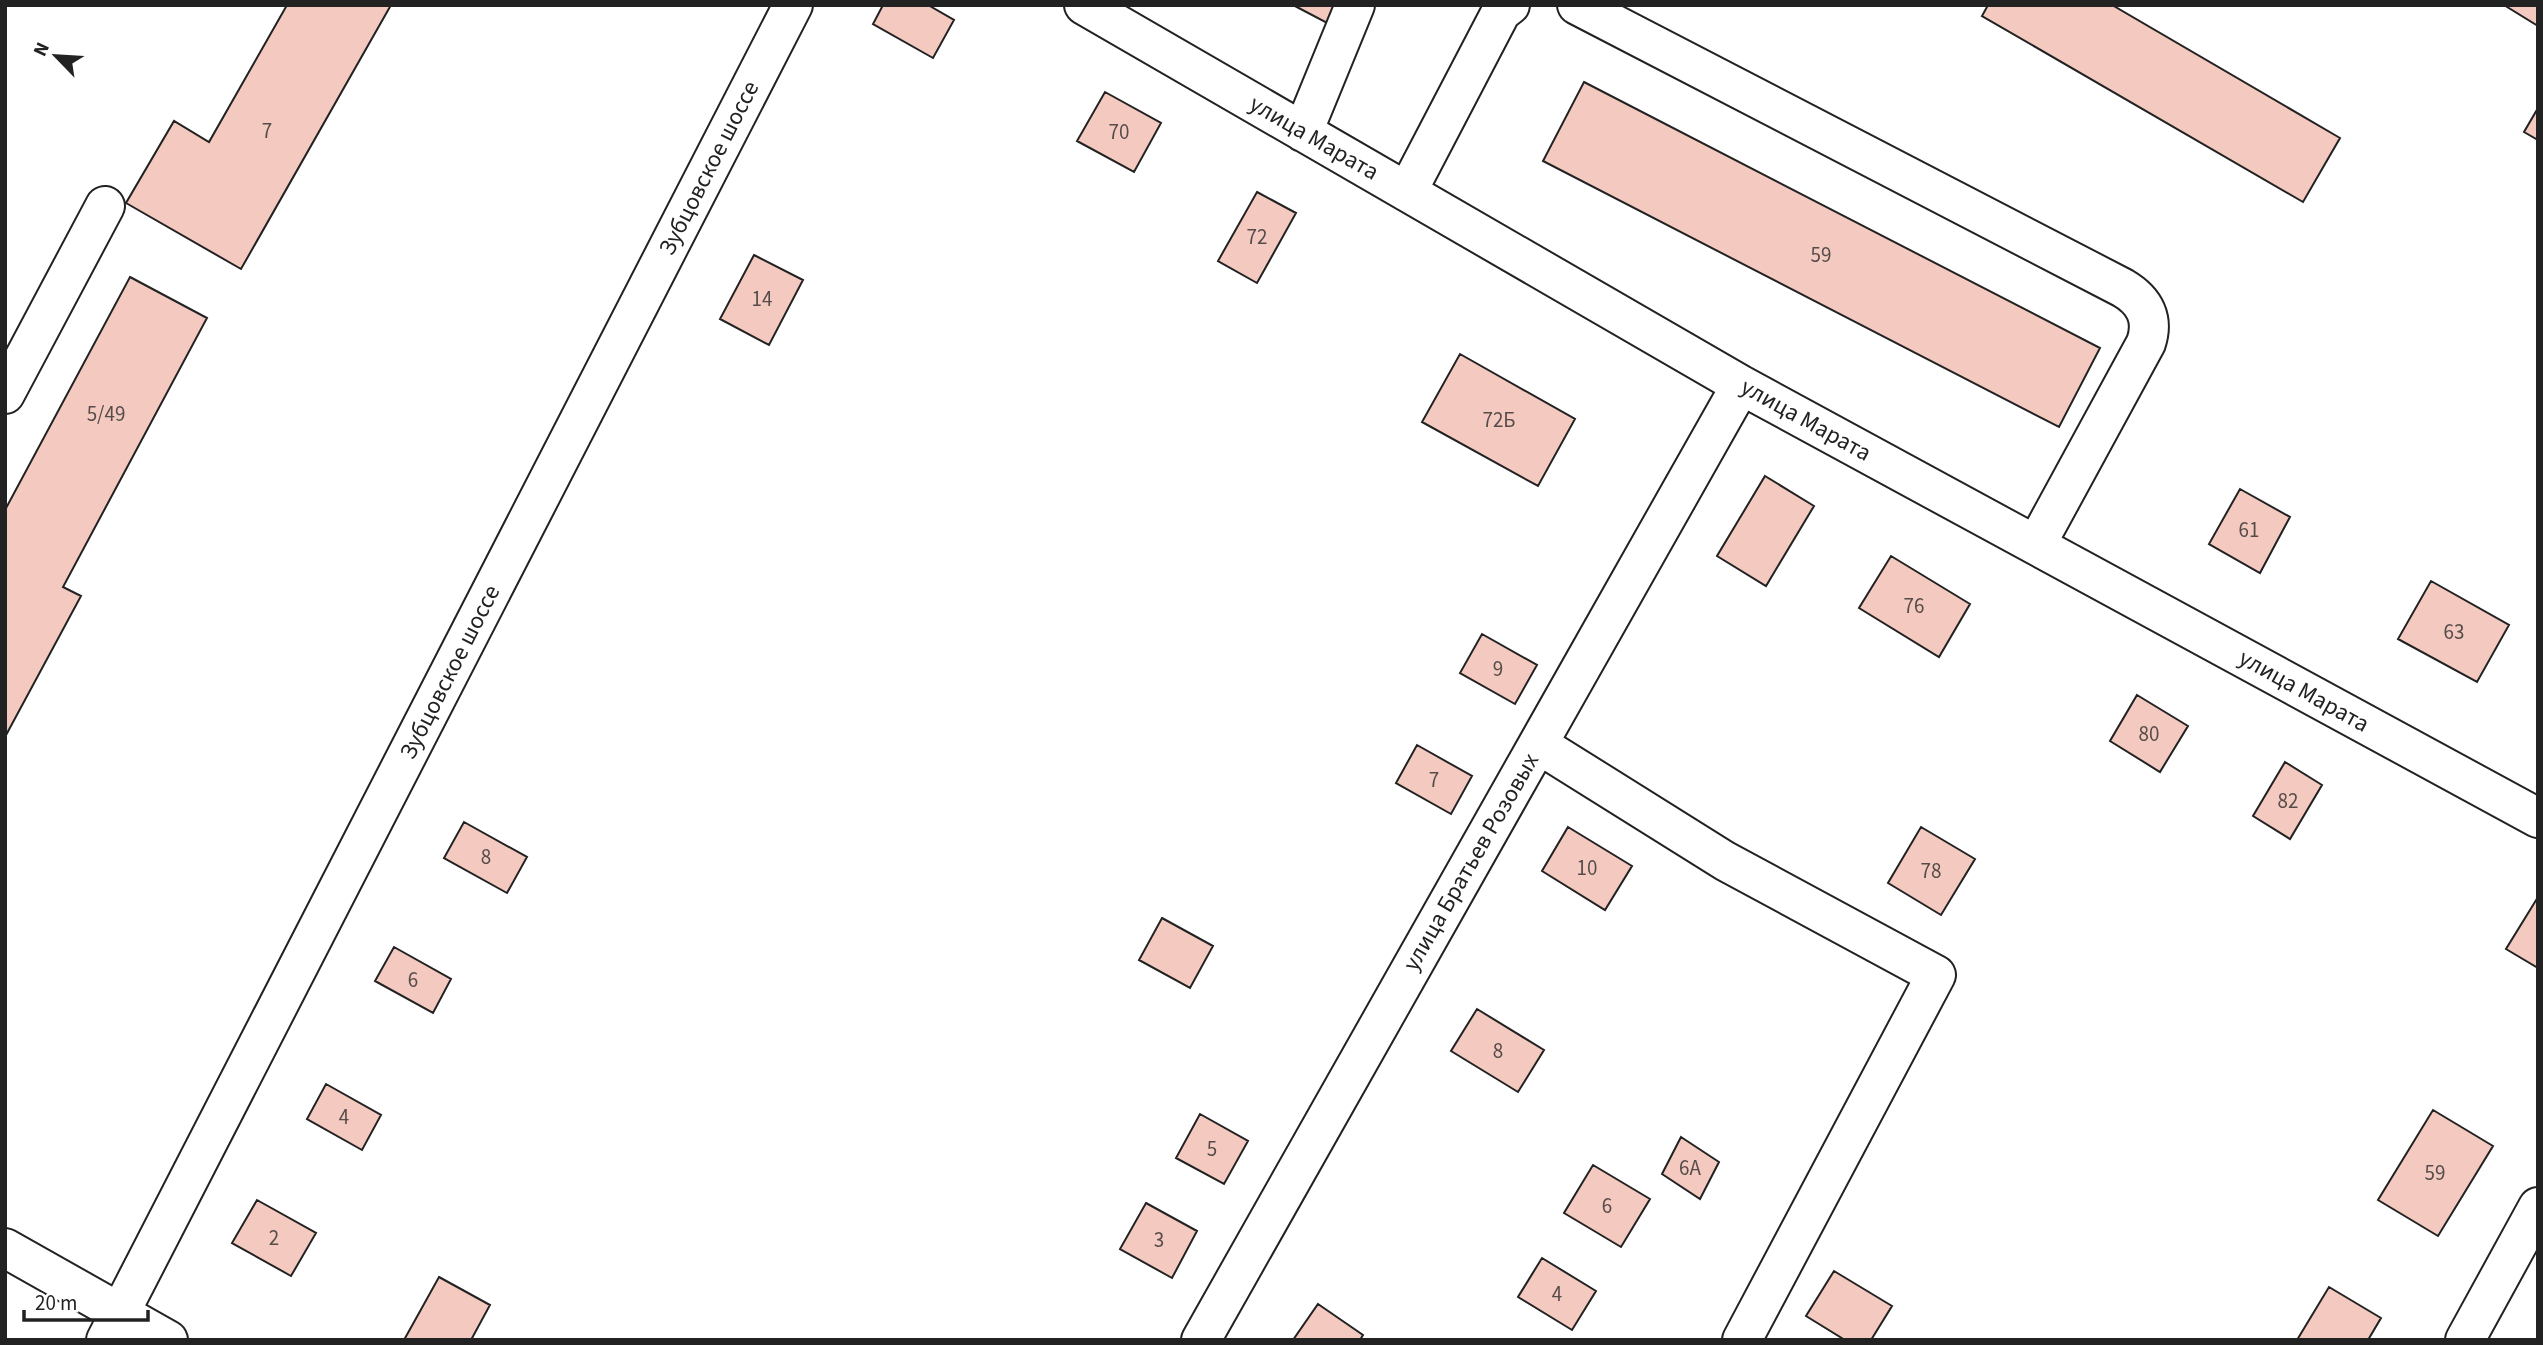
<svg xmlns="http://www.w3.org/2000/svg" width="2543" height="1345" font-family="'Source Sans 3',sans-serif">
  <rect width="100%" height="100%" fill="#fff"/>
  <path fill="#f3c9c0" stroke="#222" stroke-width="2" d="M287,5h104l-150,264 -115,-66 48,-82 35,21z
    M883,5h45l26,15 -21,38 -60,-34z
    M1293,5h46l-10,19z
    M1988,5h124l228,133 -37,64 -321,-186z
    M2504,5h34v21z
    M1584,82l516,266 -41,79 -516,-266z
    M1105,92l56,31 -27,49 -57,-31z
    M2538,108v32l-14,-8z
    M1257,192l39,21 -39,70 -39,-22z
    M754,255l49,25 -34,65 -49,-26z
    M130,277l77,41 -144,269 18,9 -76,141v-227z
    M1460,354l115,65 -37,67 -116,-64z
    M1765,476l49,30 -48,80 -49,-30z
    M2240,489l50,28 -30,56 -51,-29z
    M1891,556l79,48 -31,53 -80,-49z
    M2431,581l78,44 -32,57 -79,-43z
    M1482,634l55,31 -22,39 -55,-31z
    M2137,695l51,31 -28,46 -50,-31z
    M1417,745l55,31 -21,38 -55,-31z
    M2285,762l37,23 -32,54 -37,-23z
    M464,822l63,35 -20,36 -63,-35z
    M1568,827l64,39 -27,44 -63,-39z
    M1921,827l54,32 -34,56 -53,-32z
    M2538,897v71l-32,-19z
    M1162,918l51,28 -23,42 -51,-28z
    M394,947l57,32 -18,34 -58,-32z
    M1477,1009l67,41 -26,42 -67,-41z
    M326,1084l55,31 -19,35 -55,-31z
    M2433,1110l60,36 -55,90 -60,-36z
    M1200,1114l48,27 -24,43 -48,-26z
    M1681,1137l38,25 -19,37 -38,-25z
    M1593,1165l57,34 -29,48 -57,-34z
    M257,1200l59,33 -25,43 -59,-33z
    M1146,1203l51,28 -25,47 -52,-29z
    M1542,1258l54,33 -24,39 -54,-33z
    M1834,1271l58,35 -21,34h-26l-39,-24z
    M439,1277l51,28 -19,35h-67z
    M2329,1287l52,31 -13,22h-71z
    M1318,1304l45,31 -3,5h-67z"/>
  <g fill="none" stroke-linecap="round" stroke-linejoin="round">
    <defs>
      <path id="minor" d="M1084,5l657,380 797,433
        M1577,5l546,283c22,13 31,31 23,55l-110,202
        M1303,132l52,-127
        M1407,192l94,-180 9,-7
        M5,394l100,-188
        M1538,744l187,117 211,114 -194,365
        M5,1248l163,92
        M1201,1340l540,-955
        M2465,1340l73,-133"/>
      <path id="major" d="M106,1340l687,-1335"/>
    </defs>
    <use href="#minor" stroke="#222" stroke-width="42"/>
    <use href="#major" stroke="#222" stroke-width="42"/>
    <use href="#minor" stroke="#fff" stroke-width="38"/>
    <use href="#major" stroke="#fff" stroke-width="38"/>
  </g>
  <g text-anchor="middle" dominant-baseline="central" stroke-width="5" stroke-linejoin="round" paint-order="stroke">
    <g font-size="21" fill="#564c4a">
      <text x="267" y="131">7</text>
      <text x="1119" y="132">70</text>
      <text x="1257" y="237">72</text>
      <text x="1821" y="255">59</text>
      <text x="762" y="299">14</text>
      <text x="106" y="414">5/49</text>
      <text x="1499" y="420">72Б</text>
      <text x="2249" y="530">61</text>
      <text x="1914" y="606">76</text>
      <text x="2454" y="632">63</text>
      <text x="1498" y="669">9</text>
      <text x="2149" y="734">80</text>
      <text x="1434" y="780">7</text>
      <text x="2288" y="801">82</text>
      <text x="486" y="857">8</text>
      <text x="1587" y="868">10</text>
      <text x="1931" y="871">78</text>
      <text x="413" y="980">6</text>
      <text x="1498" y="1051">8</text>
      <text x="344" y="1117">4</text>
      <text x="1212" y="1149">5</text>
      <text x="1690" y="1168">6А</text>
      <text x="2435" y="1173">59</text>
      <text x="1607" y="1206">6</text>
      <text x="274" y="1238">2</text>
      <text x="1159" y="1240">3</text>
      <text x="1557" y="1294">4</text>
    </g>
    <g font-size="24" fill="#222" stroke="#fff">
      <text transform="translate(1314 138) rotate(30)">улица Марата</text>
      <text transform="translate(709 168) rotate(-63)">Зубцовское шоссе</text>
      <text transform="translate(1806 420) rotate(29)">улица Марата</text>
      <text transform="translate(450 672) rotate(-63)">Зубцовское шоссе</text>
      <text transform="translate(2304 691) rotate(29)">улица Марата</text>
      <text transform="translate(1471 862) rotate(-60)">улица Братьев Розовых</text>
    </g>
  </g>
  <rect width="2543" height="1345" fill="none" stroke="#222222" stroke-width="14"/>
  <g transform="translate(56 56) rotate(295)" stroke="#ffffff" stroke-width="5" paint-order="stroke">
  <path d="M0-5L12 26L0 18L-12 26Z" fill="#222222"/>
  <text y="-10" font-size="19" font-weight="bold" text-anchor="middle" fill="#222222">N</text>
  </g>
  <path d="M24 1310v10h124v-10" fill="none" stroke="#222222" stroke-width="3.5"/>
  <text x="35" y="1310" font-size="21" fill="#222222" stroke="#ffffff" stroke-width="5" paint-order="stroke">20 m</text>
</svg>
